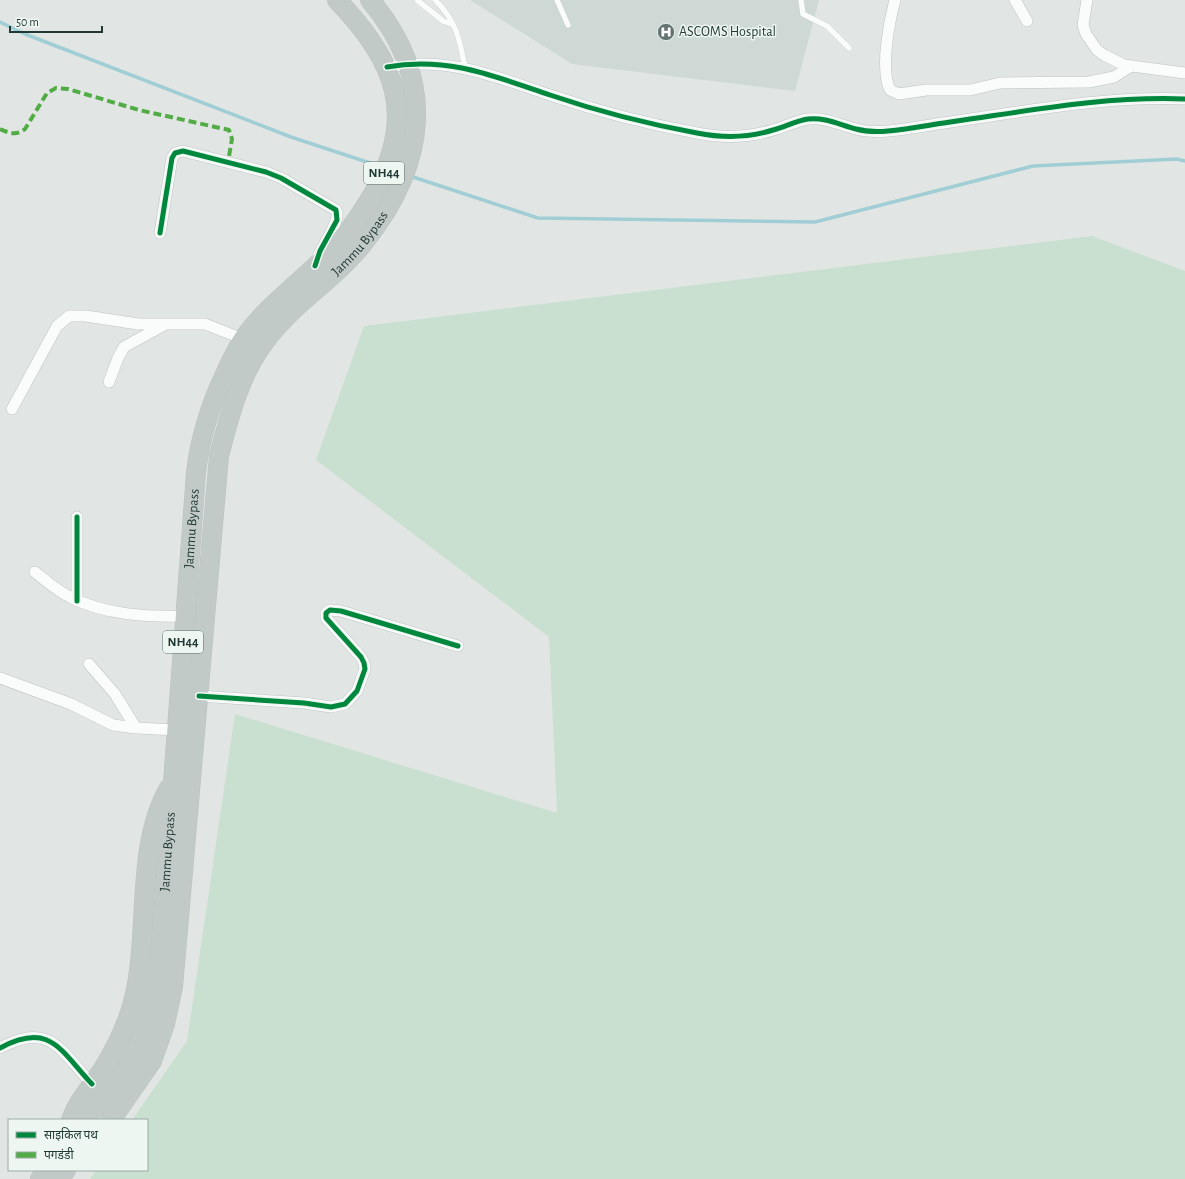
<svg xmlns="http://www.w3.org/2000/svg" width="1185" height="1179" font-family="'Alegreya Sans','Noto Sans Devanagari',sans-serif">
  <rect width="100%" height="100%" fill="#e1e6e4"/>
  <path fill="#ced8d4" d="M470,0h349l-24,91 -223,-27z"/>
  <path fill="#c9e0d0" d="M1092,236l93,35v908h-1095l6,-9h51v-50h-15l55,-79 48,-327 322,99 -8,-176 -233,-177 48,-134z"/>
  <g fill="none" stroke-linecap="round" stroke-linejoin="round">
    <path stroke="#a1ced5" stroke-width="3.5" d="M0,22l25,12 266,103 88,29
      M410,176l128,42 277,4 218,-56 144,-7 8,2"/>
    <defs>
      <path id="service" d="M417,0l26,21 8,3
        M435,0c21,20 25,40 30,68
        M557,0l11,25
        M801,0l2,14 24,12 22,22"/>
      <path id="minor" d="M895,0c-6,22 -15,69 -5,90l9,4 27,-4h44l30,-7 89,-1 25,-5 17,-11
        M1015,0l12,21
        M1087,0l-4,25 3,9 11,16 7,5 20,10 61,8
        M387,67c60,-11 107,9 163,28 47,16 98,29 147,38 25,5 51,5 76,-3 12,-3 22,-9 35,-11 17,-2 32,6 48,10 11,3 21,3 32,2 23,-2 46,-7 69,-10 76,-11 151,-25 228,-22
        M160,233l12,-75 3,-5 8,-2 83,21 15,6 55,32c6,10 -15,37 -19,49
        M109,382l9,-24 6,-11 40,-22
        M12,409l45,-83 12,-10h17l52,8h67l38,15
        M77,517v84
        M35,572c11,9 22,19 35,25 35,18 77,20 115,19
        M89,664l26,30 21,34
        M0,678l71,26 42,21 23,3 41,2
        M199,696l105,7 27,4 14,-3 12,-13 8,-22 -1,-6 -3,-6 -35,-39v-5l4,-3 11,1 117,35
        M0,1048c50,-27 60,2 92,36"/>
      <g id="trunk">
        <path d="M71,1120c7,-20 21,-34 32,-51 13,-21 24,-44 30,-67 18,-67 1,-153 36,-214"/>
        <path id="s1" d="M85,1120c18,-21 38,-42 50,-67 14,-31 20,-63 25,-96l36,-484c4,-36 14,-68 30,-101 5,-11 11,-24 18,-34 24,-34 60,-58 88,-88 16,-16 29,-36 41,-56 45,-78 23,-133 -36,-194"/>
        <path id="s2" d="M111,1120l41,-59 13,-37 8,-37 46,-531c10,-39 20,-79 44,-112 28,-40 73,-65 102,-103 62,-78 72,-162 5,-241"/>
        <path d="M40,1179l6,-9"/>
        <path d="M60,1179l6,-9"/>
      </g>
    </defs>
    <use href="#service" stroke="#bec3c1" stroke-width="6"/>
    <use href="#minor" stroke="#bec3c1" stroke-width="12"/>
    <use href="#trunk" stroke="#bbc3c1" stroke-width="20"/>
    <use href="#service" stroke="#fafbfb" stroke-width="5.5"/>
    <use href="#minor" stroke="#fafbfb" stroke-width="11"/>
    <use href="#trunk" stroke="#c2cac8" stroke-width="19"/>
    <path stroke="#52ac45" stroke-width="4" stroke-dasharray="8 4" stroke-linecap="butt" d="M0,129c9,4 16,7 25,0l22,-36 9,-5 12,1 71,21 90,20 3,9 -4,23"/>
    <defs>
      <path id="cycleway" d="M387,67c60,-11 107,9 163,28 47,16 98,29 147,38 25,5 51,5 76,-3 12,-3 22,-9 35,-11 17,-2 32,6 48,10 11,3 21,3 32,2 23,-2 46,-7 69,-10 76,-11 151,-25 228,-22
        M160,233l12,-75 3,-5 8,-2 83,21 15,6 55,32 1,10 -17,31 -5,15
        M77,517v84
        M199,696l105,7 27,4 14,-3 12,-13 8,-22 -1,-6 -3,-6 -35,-39v-5l4,-3 11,1 117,35
        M0,1048c50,-27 60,2 92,36"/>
    </defs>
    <use href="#cycleway" stroke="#eef6f2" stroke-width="8"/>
    <use href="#cycleway" stroke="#00873e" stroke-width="5"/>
  </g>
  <defs>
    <symbol id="hospital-disc" viewBox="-11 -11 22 22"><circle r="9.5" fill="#637570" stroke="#eef6f2"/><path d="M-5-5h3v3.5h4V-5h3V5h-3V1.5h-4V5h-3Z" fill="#fff"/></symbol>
  </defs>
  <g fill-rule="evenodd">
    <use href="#hospital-disc" x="656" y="22" width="20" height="20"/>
  </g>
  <g text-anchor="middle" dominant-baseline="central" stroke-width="3" stroke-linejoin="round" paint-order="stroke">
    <g fill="#eef6f2" stroke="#5d716c" stroke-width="1">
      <rect x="364" y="162" width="40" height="22" rx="3"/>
      <rect x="163" y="631" width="40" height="22" rx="3"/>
    </g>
    <g font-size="13" font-weight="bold" fill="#1f3832">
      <text x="384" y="173">NH44</text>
      <text x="183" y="642">NH44</text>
    </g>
    <g font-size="14" fill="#1f3832" stroke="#eef6f2" text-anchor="start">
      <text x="679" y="32">ASCOMS Hospital</text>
    </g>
    <g font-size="14" fill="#1f3832" stroke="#eef6f2">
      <text stroke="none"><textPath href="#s2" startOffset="943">Jammu Bypass</textPath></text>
      <text stroke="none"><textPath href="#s1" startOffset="613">Jammu Bypass</textPath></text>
      <text stroke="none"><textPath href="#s1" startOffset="289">Jammu Bypass</textPath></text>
    </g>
  </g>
  <rect x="8" y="1119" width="140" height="52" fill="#eef6f2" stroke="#9baaa5"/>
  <rect x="16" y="1132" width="20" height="6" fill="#00873e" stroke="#9baaa5"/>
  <text x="44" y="1139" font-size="12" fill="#1f3832">साइकिल पथ</text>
  <rect x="16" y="1152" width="20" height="6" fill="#52ac45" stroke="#9baaa5"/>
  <text x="44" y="1159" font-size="12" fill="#1f3832">पगडंडी</text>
  <path d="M10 26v6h92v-6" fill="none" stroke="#1f3832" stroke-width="2"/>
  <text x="16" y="26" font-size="12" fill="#1f3832" stroke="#eef6f2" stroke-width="3" paint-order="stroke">50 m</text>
</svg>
